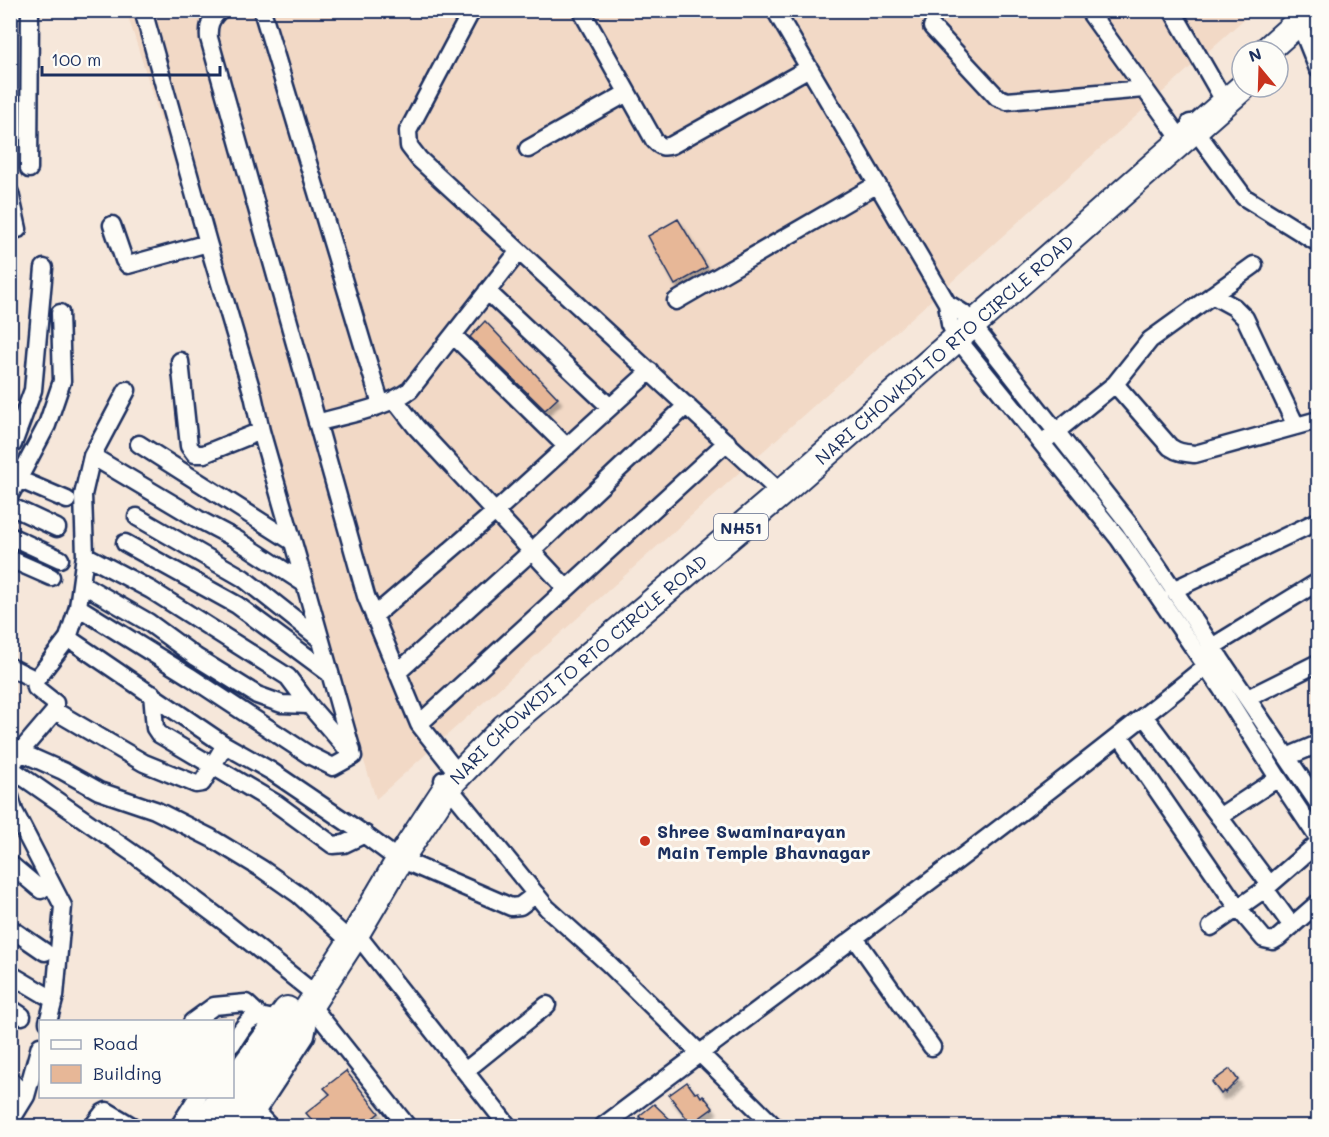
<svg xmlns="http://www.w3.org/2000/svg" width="1329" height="1137" font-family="Mali,sans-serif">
  <defs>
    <filter id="shadow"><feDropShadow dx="3.5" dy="5.5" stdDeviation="1.5" flood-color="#0004"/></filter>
  </defs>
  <rect width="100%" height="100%" fill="#f6e7da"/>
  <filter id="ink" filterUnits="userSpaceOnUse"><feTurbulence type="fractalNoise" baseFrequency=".0167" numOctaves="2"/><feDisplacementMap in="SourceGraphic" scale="12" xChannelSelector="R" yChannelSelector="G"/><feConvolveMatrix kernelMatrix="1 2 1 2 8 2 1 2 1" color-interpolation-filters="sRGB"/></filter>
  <g filter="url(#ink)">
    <path fill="#f2d9c6" d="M126,10l1127,1 -877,788z"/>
    <path fill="#e7b797" stroke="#1b2f5e" stroke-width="1.5" filter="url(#shadow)" d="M678,219l29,48 -32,18 -27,-49z
      M485,321l73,77 -13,12 -75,-73z
      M1230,1069l8,11 -13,13 -1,-2 -3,3 -9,-12z
      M346,1071l33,42 -17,13h-45l-11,-13 24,-19 -6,-6z
      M687,1082l8,11 3,-1 3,5 2,-2 10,13 -22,16 -22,-29z
      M654,1104l23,22h-30l-8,-10z"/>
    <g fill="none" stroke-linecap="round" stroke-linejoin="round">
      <defs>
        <path id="minor" d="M143,10l65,233 45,152 8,36 44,153
          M220,10c-10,9 -12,16 -11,28l157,558 53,128 40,51
          M262,10l119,395
          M472,10l-64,121 1,15 10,13 362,334
          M581,10l73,130c6,7 10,8 18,5l137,-77
          M775,10l172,293 3,21 6,13 163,202 102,149 57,90 40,60
          M1088,10l94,131
          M1172,10l47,82
          M932,27l65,70 10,4 137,-12
          M1304,34l14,35
          M1190,123l54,74 74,46
          M528,149l99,-56
          M29,169l1,-159
          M10,193l8,36
          M112,225l12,35 4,5 80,-22
          M487,291l123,116
          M1212,295l22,12 11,11 51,108
          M676,301l200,-116
          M947,303l16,10 166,211 189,279
          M453,335l114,112
          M180,361l9,85 6,8h9l57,-23
          M1115,384l55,63c9,6 15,6 25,7l123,-34
          M395,400l21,27 150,161
          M317,423c30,-9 67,-14 93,-33l109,-139
          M1047,439l68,-55 35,-44 104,-75
          M13,444l20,-54 11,-122
          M139,444l154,98
          M92,456l106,63 38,20 69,45 47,167
          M18,479l49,21
          M10,495l37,-70 15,-44 -2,-68
          M10,506l47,22
          M137,517l106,61 77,61
          M10,536l50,23
          M125,543l112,62 92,68
          M10,559l41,18
          M82,584l66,38 48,35 61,38 25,9 27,1
          M1173,590l145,-69
          M78,607l111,69 120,79 24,12 20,-11 -44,-51 -21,-28 -137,-87 -66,-35
          M374,616l121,-104 155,-141
          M68,638l157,107 46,26 90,61 27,20
          M1212,647l106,-65
          M10,667l26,13
          M398,672l134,-121 155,-146
          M152,694l3,34 4,6 118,70 56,41 11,-1 21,-10
          M1248,698l70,-35
          M55,711l89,52 52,21 6,-1 23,-38
          M1144,716l126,169
          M419,724l308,-282
          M1120,736l118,172 26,31 9,2 5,-3 40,-35
          M20,752l43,19 36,20 56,19 56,28 51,31 37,26 52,47
          M1287,757l31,-13
          M10,768l128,89 88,66 90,72
          M10,769l10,-17 35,-41v-8l-19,-15 -1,-7 33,-43 10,-31 7,-52 -2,-60 9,-39 35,-66
          M443,780l104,128 62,56 165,162
          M10,797l4,14 49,95 -8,90 -7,26
          M1219,817l59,-39
          M400,859l111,48 9,-1 16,-12
          M10,864l31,26
          M1265,889l27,37
          M1211,927l54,-38 53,-46
          M10,928l35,24
          M355,932l153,194
          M855,938l77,109
          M10,974l44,26
          M310,1004l97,122
          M10,1008l12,8
          M192,1022l22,-16 32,-3 14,13
          M232,1044c11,-16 16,-31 37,-26
          M465,1071l82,-66
          M10,1080l16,16 -16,26
          M26,1096l14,-50
          M256,1112l13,14
          M93,1126l10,-13 4,-2 25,15
          M179,1126l19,-30
          M247,1126l59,-90 2,-10 -2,-11
          M603,1126c201,-152 407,-300 603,-460l14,-8"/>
        <g id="highway">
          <path d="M1266,51l46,-41"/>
          <path d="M232,1084l55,-74"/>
          <path d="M202,1126l21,-30"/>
          <path id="s1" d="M232,1126l119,-184 49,-83 48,-73 56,-58 277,-235 462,-406"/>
        </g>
      </defs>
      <use href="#minor" stroke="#1b2f5e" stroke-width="21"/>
      <use href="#highway" stroke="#1b2f5e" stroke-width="30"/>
      <use href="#minor" stroke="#fdfcf7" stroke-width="16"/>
      <use href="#highway" stroke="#fdfcf7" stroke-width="26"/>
    </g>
  </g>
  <circle fill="#c8321e" stroke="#fdfcf7" stroke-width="2" cx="645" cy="841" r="6"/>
  <g text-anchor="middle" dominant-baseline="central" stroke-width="6" stroke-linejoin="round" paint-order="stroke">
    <rect fill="#fdfcf7" stroke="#5f6c8c" stroke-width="1.5" x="714" y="514" width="54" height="26" rx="4.5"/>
    <g font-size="16" font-weight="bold" fill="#1b2f5e">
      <text x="741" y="527">NH51</text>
    </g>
    <g font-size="18" fill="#1b2f5e" stroke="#fdfcf7">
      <text stroke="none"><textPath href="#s1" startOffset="1064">NARI CHOWKDI TO RTO CIRCLE ROAD</textPath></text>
      <text stroke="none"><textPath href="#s1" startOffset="578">NARI CHOWKDI TO RTO CIRCLE ROAD</textPath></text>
    </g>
    <g font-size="18" font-weight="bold" fill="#1b2f5e" stroke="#fdfcf7" text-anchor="start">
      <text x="657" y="831">Shree Swaminarayan<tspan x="657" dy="21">Main Temple Bhavnagar</tspan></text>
    </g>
  </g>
  <rect width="1329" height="1137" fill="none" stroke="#fdfcf7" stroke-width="36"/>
  <rect x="18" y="18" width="1293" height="1101" fill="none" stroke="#1b2f5e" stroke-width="2" filter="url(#ink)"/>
  <rect x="39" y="1020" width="195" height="78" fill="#fdfcf7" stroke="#a3aaba" stroke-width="1.5"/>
  <rect x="51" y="1040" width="30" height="9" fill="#fdfcf7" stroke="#a3aaba" stroke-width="1.5"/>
  <text x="93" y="1050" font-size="18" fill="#1b2f5e">Road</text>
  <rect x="51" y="1065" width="30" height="18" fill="#e7b797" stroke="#a3aaba" stroke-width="1.5"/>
  <text x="93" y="1080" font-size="18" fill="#1b2f5e">Building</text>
  <g transform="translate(1260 69) rotate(341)"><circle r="28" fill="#fdfcf7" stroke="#a3aaba" stroke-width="1.5"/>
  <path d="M0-4.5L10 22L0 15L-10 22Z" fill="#c8321e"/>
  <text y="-9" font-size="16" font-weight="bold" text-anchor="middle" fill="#1b2f5e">N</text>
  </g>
  <path d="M42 66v9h178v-9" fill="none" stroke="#1b2f5e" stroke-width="3"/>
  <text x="51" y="66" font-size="18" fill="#1b2f5e" stroke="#fdfcf7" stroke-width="4.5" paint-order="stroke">100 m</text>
</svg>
